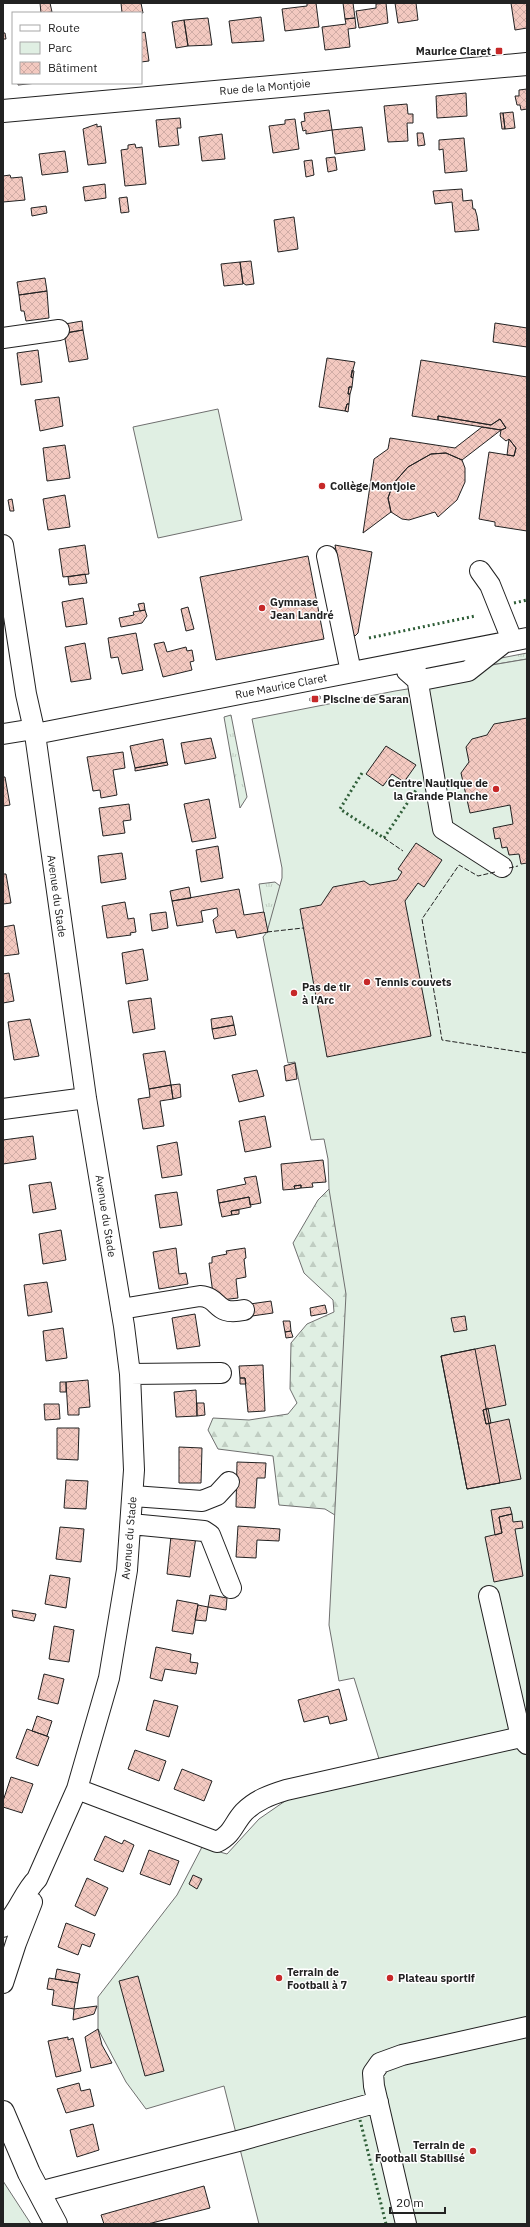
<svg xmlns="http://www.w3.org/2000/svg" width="530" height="2227" font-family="'IBM Plex Sans',sans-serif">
  <defs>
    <pattern id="grass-tufts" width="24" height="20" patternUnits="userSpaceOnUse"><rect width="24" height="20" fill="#e0efe3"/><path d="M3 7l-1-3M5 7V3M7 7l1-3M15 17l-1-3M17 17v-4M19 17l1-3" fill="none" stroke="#c0cdc2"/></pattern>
    <pattern id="forest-firs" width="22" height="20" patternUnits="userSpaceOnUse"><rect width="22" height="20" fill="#e0efe3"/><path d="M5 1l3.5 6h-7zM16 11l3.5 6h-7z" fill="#c0cdc2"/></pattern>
    <pattern id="building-cross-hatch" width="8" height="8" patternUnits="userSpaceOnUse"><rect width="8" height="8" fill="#f3c9c0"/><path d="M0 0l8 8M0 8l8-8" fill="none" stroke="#d0aca5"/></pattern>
  </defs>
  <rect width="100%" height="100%" fill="#fff"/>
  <path fill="url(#grass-tufts)" stroke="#6f6f6f" d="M527,653v6l-36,6v-5z
    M231,715l16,82 -7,11 -16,-91z
    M275,882l24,19 -32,31 -8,-48z"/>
  <path fill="url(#forest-firs)" stroke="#6f6f6f" d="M371,1172l-28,348 -18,-11 -46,-4 -6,-49 -55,-7 -10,-19 5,-12 36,2 39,-6 9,-11 -7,-14 1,-46 16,-19 27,-12 -1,-12 -29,-27 -11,-30 25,-43 11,-11z"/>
  <path fill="#e0efe3" stroke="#6f6f6f" d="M218,409l24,111 -84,18 -25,-111z
    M527,659v1565h-268l-35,-138 -78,23 -20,-27 -28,-53v-32l79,-102 25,-48 25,7 32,-35 29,-20 91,-40 -25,-81 -15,3 -10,-56 17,-331 -17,-105 -1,-30 -4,-20 -13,1 -16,-78 -7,1 -25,-126 4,-5 15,-54v-10l-30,-149 143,-28 80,-13 11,-12z
    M3,2181l28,43h-28z"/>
  <path fill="url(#building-cross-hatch)" stroke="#222" d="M40,3h10l2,9 -11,1z
    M121,3h20l2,10h-21z
    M307,3h9l3,24 -34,4 -3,-22 25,-3z
    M343,3h10l2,15 -10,1z
    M386,3l2,20 -29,5 -3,-17 20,-3v-4z
    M395,3h21l2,17 -20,3z
    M511,3h16v25l-12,2z
    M261,17l3,24 -32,2 -3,-22z
    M208,18l4,27 -24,1 -4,-26z
    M355,18l1,10 -8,1 2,18 -25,3 -3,-23 24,-3 -1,-5z
    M184,20l4,26 -12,2 -4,-26z
    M145,32l4,29 -8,1v-29z
    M3,33h2l1,6h-3z
    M18,83h19l-19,2z
    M527,89v20l-6,1 -1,-5h-3l-2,-9h4v-6z
    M466,93l1,23 -30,2 -1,-22z
    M407,104l1,10h5v9h-6l1,18 -20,1 -4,-36z
    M329,110l3,20 -26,4v-4l-3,1 -2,-9 4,-1 -1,-8z
    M513,112l2,16 -10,1 -2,-16z
    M500,113h3l2,16h-3z
    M180,118l1,10h-4l2,17 -20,2 -3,-27z
    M295,119l4,30 -26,4 -4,-27 16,-2v-4z
    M97,124v3l4,-1 5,37 -18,2 -5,-36z
    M362,127l3,23 -30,4 -3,-24z
    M417,133h6l2,12 -7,1z
    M222,134l3,25 -23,2 -3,-24z
    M464,138l3,33 -22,2 -2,-24 -4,1v-10z
    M135,144l1,4 6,-1 4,37 -21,2 -4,-36 7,-1v-4z
    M65,151l3,21 -26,3 -3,-21z
    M335,157l2,13 -9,2 -2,-14z
    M312,160l2,15 -8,2 -2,-16z
    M10,175l1,3 11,-1 3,23 -22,2v-26z
    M105,184l1,14 -21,3 -2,-14z
    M462,189l1,12 9,-1 1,9h2l2,7 2,14 -24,2 -3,-30 -17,2 -2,-13z
    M127,197l2,15 -8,1 -2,-15z
    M46,206l1,7 -15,3 -1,-8z
    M294,217l4,32 -20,3 -4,-32z
    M251,261l3,23 -8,1 -3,-2 -3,-21z
    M240,262l3,22 -19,2 -3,-22z
    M45,278l2,13 -28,4 -2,-13z
    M47,291l2,27 -23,3 -2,-10h-3l-2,-16z
    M82,321l1,9 -16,3 -2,-9z
    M495,323l32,5v19l-34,-5z
    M83,330l5,29 -19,3 -5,-29z
    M38,350l4,32 -21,3 -4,-32z
    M327,358l28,4 -4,15 2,1 -1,9h-3l-1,7h2l-1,10h-2l-2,7 -26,-4z
    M421,360l106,17v154l-32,-5v-4l-16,-3 10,-67 25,4 2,-8 -7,-9 -3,2 -6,-5 1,-6 5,-2 -6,-9 -9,6 -53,-9v4l-26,-4z
    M352,370l2,1 -1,7 -2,-1z
    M349,387h3l-2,7h-2z
    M59,397l4,29 -23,5 -5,-31z
    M347,404h2l-1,8 -3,-1z
    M438,416l53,9 9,-6 6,9 -5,2 -63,-10z
    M482,427l19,3 -39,30 -16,-7 -15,1 -23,13 -15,17 -5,14 3,14 -28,21 11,-74 14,-10 2,-11 65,10z
    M509,439l7,9 -2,8 -7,-1z
    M65,445l5,33 -23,3 -4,-33z
    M446,453l16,7 3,8v14l-8,18 -19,17 -3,-5 -26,8 -7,-1 -11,-7 -3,-14 5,-14 15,-17 23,-13z
    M65,495l5,32 -22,3 -5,-31z
    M12,499l2,12h-4l-2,-11z
    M85,545l4,29 -26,3 -4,-28z
    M335,545l37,7 -14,81 -3,3 -4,-3z
    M308,556l16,83 -108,21 -16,-83z
    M85,574l2,9 -18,2 -1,-8z
    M83,598l4,26 -21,3 -4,-25z
    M144,603l1,7 -5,1 -2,-7z
    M188,607l6,22 -8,2 -5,-22z
    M145,610l2,6 -5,7 -21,4 -2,-9 15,-3 -1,-3z
    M136,633l7,37 -21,4 -4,-17 -7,1 -3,-20z
    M164,642l3,10 19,-5 1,4 5,-1 2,11 -4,1 2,8 -29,7 -9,-33z
    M85,643l6,36 -20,3 -6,-35z
    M320,696v3l-10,2v-3z
    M527,718v145l-6,1 -2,-10 -10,1 -2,-8 -5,1 -2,-10 -5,1 -2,-11 20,-4 -3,-19 -40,8 -9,-40 8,-11 -3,-15 6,-8 15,-4 7,-11z
    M211,738l5,20 -31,6 -4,-21z
    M163,739l4,23 -32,6 -5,-22z
    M386,746l30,19 -12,17 -12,-8 -9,12 -17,-12z
    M123,752l2,16 -12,2 4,25 -16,3 -1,-8 -7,1 -6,-34z
    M167,762l1,3 -33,6v-3z
    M3,777h2l5,28 -7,1z
    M209,799l7,39 -24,4 -8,-38z
    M129,804l2,16 -8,1 2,12 -22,3 -4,-28z
    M416,843l26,17 -18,27 -6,-4 -13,18 26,135 -104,21 -27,-148 21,-4 12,-18 31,-6 6,4 27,-5 5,-8 -4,-3z
    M218,846l5,32 -22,4 -5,-32z
    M122,853l4,26 -25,4 -3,-27z
    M3,874h3l5,29 -8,1z
    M189,887l2,11 -19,3 -2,-10z
    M239,889l5,26 20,-3 4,20 -31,6 -2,-8 -19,3 -3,-13 5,-4 -1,-8 -16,3 2,11 -26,4 -5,-25z
    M125,902l3,17 6,-1 2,14 -6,1 1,2 -24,3 -5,-32z
    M166,912l2,16 -16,3 -2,-17z
    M14,925l5,29 -16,2v-29z
    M143,949l5,31 -22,4 -4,-31z
    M9,973l5,28 -11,2v-29z
    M151,998l4,31 -22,4 -5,-32z
    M232,1016l2,9 -22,4 -1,-10z
    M30,1019l9,37 -25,4 -6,-38z
    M234,1025l2,10 -22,4 -2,-10z
    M165,1051l6,34 -22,4 -6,-35z
    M295,1063l2,16 -11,2 -2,-15z
    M257,1070l7,26 -25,6 -7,-27z
    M180,1084l1,13 -8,2 -2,-14z
    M171,1085l2,14 -13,2 4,25 -21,3 -5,-30 12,-2 -1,-8z
    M265,1116l6,31 -26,5 -6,-31z
    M33,1136l3,23 -33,5v-24z
    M177,1142l5,33 -20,3 -5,-32z
    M323,1160l3,22 -14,1 1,4 -12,1v-3l-7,1 1,3 -12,1 -2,-26z
    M256,1176l5,27 -11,2 -1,-8 -30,6 -2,-13 29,-6 -2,-6z
    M51,1182l5,27 -23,4 -4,-28z
    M301,1185v3l-6,1 -1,-3z
    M177,1192l5,33 -22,3 -5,-33z
    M249,1197l2,10 -20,4 1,4 -10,2 -3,-14z
    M239,1210v4l-7,1 -1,-4z
    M61,1230l5,30 -23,4 -4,-30z
    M176,1248l3,26 7,-1 2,11 -29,5 -6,-37z
    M245,1248l1,10 -2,1 2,18 -10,2 2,19 -17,2 -1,-7 -7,1 -4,-31h3v-6l15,-3 -1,-3z
    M47,1282l5,30 -24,4 -4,-31z
    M271,1301l2,12 -21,3 -2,-12z
    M325,1305l2,8 -16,3 -1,-8z
    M195,1314l5,32 -23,3 -5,-31z
    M465,1316l2,14 -13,2 -3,-14z
    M283,1321h7l1,10 -6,1z
    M63,1328l4,30 -21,3 -3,-30z
    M291,1331l2,6 -7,1 -1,-6z
    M495,1345l11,60 -23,5 3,14 23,-5 12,60 -54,10 -26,-133z
    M475,1349l25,134 -33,6 -26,-133z
    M263,1365l2,46 -17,1 -3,-34h-5l-1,-12z
    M240,1378h5l1,6h-6z
    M88,1380l2,27 -11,1v7h-11l-2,-33z
    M60,1382h6v10h-6z
    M196,1390l1,26 -21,1 -2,-25z
    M197,1403h7l1,12 -8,1z
    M44,1404h15l1,15 -15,1z
    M488,1408l3,15 -5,1 -3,-14z
    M57,1428h22l-1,32 -21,-1z
    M179,1447l23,1 -1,35h-22z
    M237,1462l29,1 -1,15h-8l-2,30 -19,-1z
    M66,1480l22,1 -2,28 -22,-1z
    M510,1507l2,7 -13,3 3,16 -7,2 -4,-25z
    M512,1514l1,8 9,-1 1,7 -8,1 8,47 -29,6 -9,-45 17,-4 -3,-16z
    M238,1526l42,3 -1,12 -22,-1 -1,18 -20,-1z
    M60,1527l24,2 -3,33 -25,-3z
    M171,1536l25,1 -6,40 -23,-3z
    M50,1575l20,3 -4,30 -21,-4z
    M210,1595l17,3 -1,12 -18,-3z
    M177,1600l21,4 -5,30 -21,-3z
    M198,1605l10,2 -2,14 -11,-1z
    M12,1610l24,4 -2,7 -21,-4z
    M54,1626l20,4 -5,32 -20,-3z
    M156,1647l35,7 -1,8 8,1 -2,11 -31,-5 -3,12 -12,-3z
    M44,1674l20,5 -6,25 -20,-5z
    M339,1689l8,31 -17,4 -2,-8 -24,6 -6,-22z
    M154,1700l24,6 -9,31 -23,-7z
    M37,1716l15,5 -5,15 -15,-5z
    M27,1729l22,8 -11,29 -22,-8z
    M135,1750l31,11 -7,20 -31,-12z
    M182,1769l30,12 -8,20 -30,-12z
    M11,1777l22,7 -11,29 -19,-6v-6z
    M105,1836l17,8 2,-4 10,5 -11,27 -29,-12z
    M149,1850l30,11 -9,24 -30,-11z
    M193,1875l9,4 -5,10 -8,-5z
    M87,1878l21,10 -13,28 -20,-10z
    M66,1923l29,11 -5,13 -8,-3 -4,11 -20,-8z
    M57,1969l23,5 -2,9 -23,-4z
    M138,1976l26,95 -19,5 -26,-95z
    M49,1978l29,5 -4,26 -22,-4 2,-15 -7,-1z
    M97,2006l-3,8 -21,6 1,-11z
    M98,2029l4,16 10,18 -21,5 -6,-31z
    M68,2037v3l5,-2 8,33 -25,6 -8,-36z
    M79,2083l2,8 9,-2 4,17 -28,7 -9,-24z
    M93,2124l6,26 -22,7 -7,-27z
    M204,2186l6,22 -62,16h-44l-3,-9z"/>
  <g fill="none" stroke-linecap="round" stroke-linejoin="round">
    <defs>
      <path id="minor" d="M3,338l56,-8
        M3,545l23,149 9,40 51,364 38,228 6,48 4,96 -7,100 -18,108 -32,111 -40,90c-14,14 -19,35 -34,48
        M327,556l24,116
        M480,571l10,14 22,55
        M414,660l29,169 59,38
        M407,671l8,7 12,1 41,-8 33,-26
        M3,734l31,-5
        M35,734l492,-96
        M3,1109l83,-11
        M121,1309l79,-13c22,2 13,20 44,14
        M130,1374l91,-1
        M133,1496l69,5 15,-6 12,-13
        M131,1524l73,7 6,4 21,53
        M489,1596l32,141 6,7
        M77,1789l140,53c16,-8 16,-18 27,-30 12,-12 26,-17 42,-22l235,-53
        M3,1983l13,-40 16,-41
        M39,2192l203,-52 136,-38
        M406,2224l-32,-138 -1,-13 7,-10 22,-8 125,-28"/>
      <path id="major" d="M3,111l524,-47
        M3,2112l26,61 27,51"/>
    </defs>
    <use href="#minor" stroke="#222" stroke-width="22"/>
    <use href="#major" stroke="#222" stroke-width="24"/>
    <use href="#minor" stroke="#fff" stroke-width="20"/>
    <use href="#major" stroke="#fff" stroke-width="22"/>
    <path stroke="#2f5e38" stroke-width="3" stroke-dasharray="2 3" stroke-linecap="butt" d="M514,603l13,-3
      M369,638l106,-22
      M362,773l-22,36 44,29 32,-48
      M360,2120l26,104"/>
    <path stroke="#222" stroke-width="1" stroke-dasharray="5 2" stroke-linecap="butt" d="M384,838l19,13
      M509,868l9,-2
      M495,872l-17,4 -19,-11 -37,54 20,121 85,13
      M267,932l36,-4"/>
  </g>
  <g fill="#c62828" stroke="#fff" stroke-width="1.5">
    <rect x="495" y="47" width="8" height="8" rx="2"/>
    <circle cx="322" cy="486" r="4"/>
    <circle cx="262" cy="608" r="4"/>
    <rect x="311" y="695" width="8" height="8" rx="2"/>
    <circle cx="496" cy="789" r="4"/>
    <circle cx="367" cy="982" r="4"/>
    <circle cx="294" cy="993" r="4"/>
    <circle cx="279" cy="1978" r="4"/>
    <circle cx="390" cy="1978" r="4"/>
    <circle cx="473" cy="2151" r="4"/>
  </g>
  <g text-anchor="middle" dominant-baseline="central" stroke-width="3" stroke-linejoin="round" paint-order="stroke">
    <g font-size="11" font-weight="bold" fill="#222" stroke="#fff" text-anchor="start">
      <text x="491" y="51" text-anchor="end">Maurice Claret</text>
      <text x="330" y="486">Collège Montjoie</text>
      <text x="270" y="602">Gymnase<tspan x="270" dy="13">Jean Landré</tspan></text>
      <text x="323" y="699">Piscine de Saran</text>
      <text x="488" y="783" text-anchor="end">Centre Nautique de<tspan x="488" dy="13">la Grande Planche</tspan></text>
      <text x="375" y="982">Tennis couvets</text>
      <text x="302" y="987">Pas de tir<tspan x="302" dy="13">à l'Arc</tspan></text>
      <text x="287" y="1972">Terrain de<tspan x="287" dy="13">Football à 7</tspan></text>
      <text x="398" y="1978">Plateau sportif</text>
      <text x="465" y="2145" text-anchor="end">Terrain de<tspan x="465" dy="13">Football Stabilisé</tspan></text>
    </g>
    <g font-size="11" fill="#222" stroke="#fff">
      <text transform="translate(265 87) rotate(-5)">Rue de la Montjoie</text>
      <text transform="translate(281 686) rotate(-11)">Rue Maurice Claret</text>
      <text transform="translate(57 896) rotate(82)">Avenue du Stade</text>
      <text transform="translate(106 1216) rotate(81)">Avenue du Stade</text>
      <text transform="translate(129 1538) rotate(-85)">Avenue du Stade</text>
    </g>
  </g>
  <rect width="530" height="2227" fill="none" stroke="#222222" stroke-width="8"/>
  <rect x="12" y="12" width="130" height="72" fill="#ffffff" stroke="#a7a7a7"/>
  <rect x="20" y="25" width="20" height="6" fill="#ffffff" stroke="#a7a7a7"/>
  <text x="48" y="32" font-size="12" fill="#222222">Route</text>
  <rect x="20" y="42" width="20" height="12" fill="#e0efe3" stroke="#a7a7a7"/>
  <text x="48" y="52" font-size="12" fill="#222222">Parc</text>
  <rect x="20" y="62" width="20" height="12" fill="url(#building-cross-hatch)" stroke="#a7a7a7"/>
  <text x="48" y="72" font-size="12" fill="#222222">Bâtiment</text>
  <path d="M390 2207v6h55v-6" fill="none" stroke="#222222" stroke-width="2"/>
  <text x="396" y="2207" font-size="12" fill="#222222" stroke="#ffffff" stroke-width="3" paint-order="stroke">20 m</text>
</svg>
